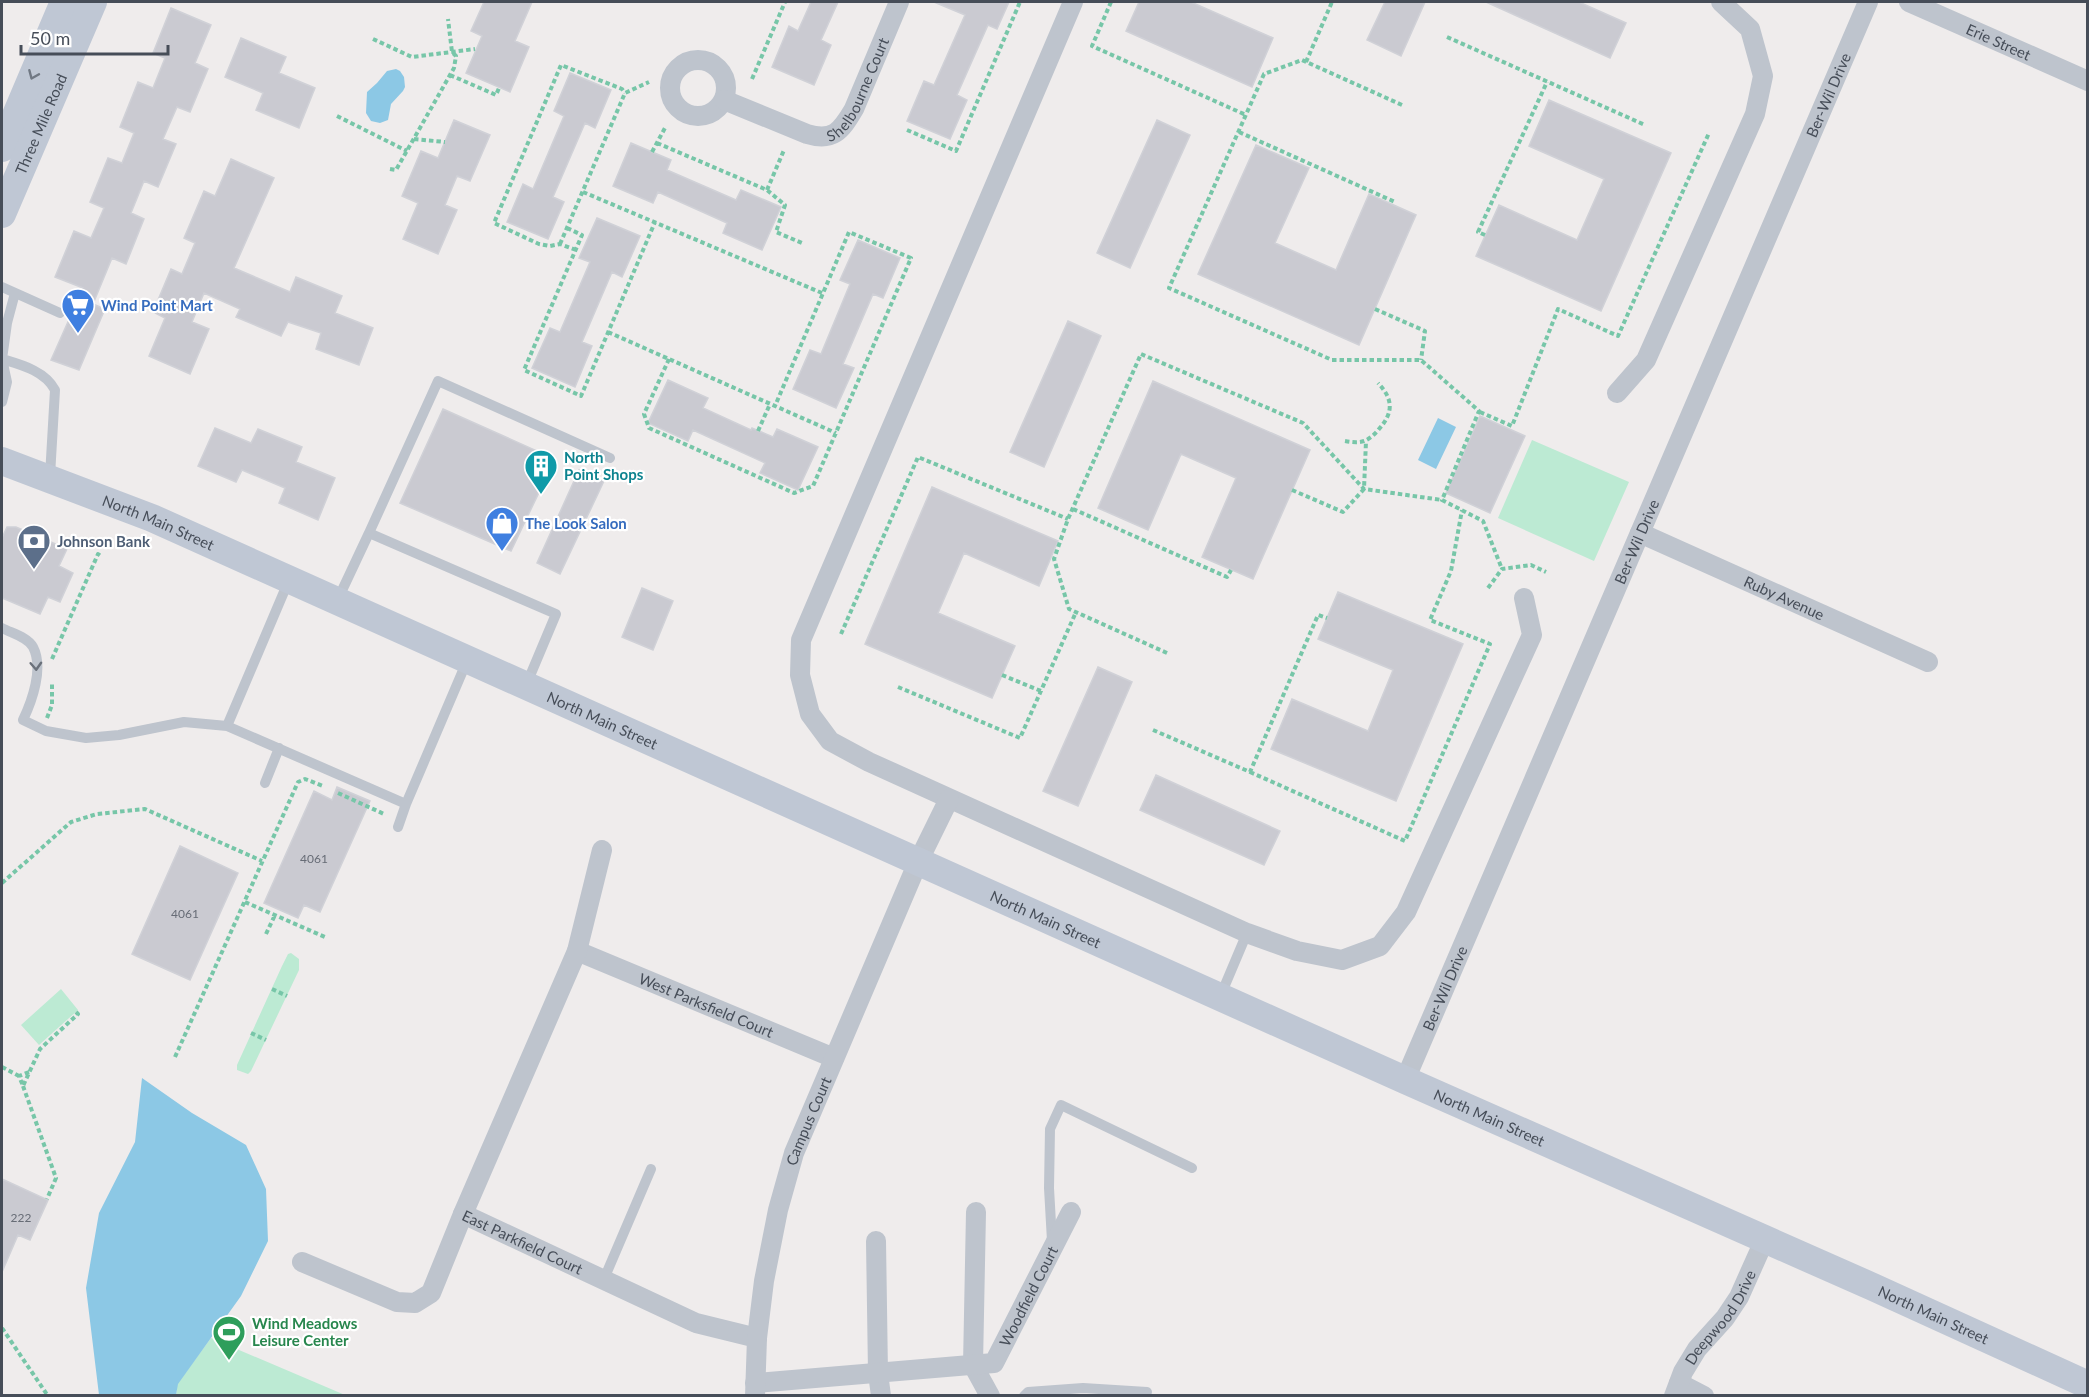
<svg xmlns="http://www.w3.org/2000/svg" width="2089" height="1397" font-family="Lato,sans-serif">
  <rect width="100%" height="100%" fill="#efecec"/>
  <path fill="#bcead3" d="M1532,440l97,42 -35,79 -96,-43z
    M291,953l8,6v11l-48,101 -3,3 -11,-4v-5l45,-99 6,-12z
    M61,989l17,21 -39,35 -18,-20z
    M211,1338l134,57 -169,1 1,-12z"/>
  <path fill="#8cc8e5" d="M396,69l4,2 4,6 1,10 -2,4 -12,13 -3,16 -8,3 -9,-2 -5,-8 1,-21 10,-9 10,-12z
    M1438,418l18,9 -20,42 -18,-9z
    M142,1078l50,35 54,32 20,44 2,52 -27,55 -63,88 -2,11h-77l-13,-107 13,-75 36,-71z"/>
  <path fill="#cacad1" stroke="#d0d1d7" stroke-width="1.5" d="M484,2h48l-17,39 14,6 -19,45 -44,-19 16,-37 -11,-5z
    M811,2h27l-17,38 10,5 -17,40 -42,-18 17,-41 9,5z
    M934,2h75l-12,27 -9,-4 -31,70 10,5 -17,39 -43,-18 17,-40 10,4 31,-70z
    M1139,2h52l82,36 -21,49 -126,-56z
    M1385,2h40l-24,54 -34,-16z
    M1486,2h93l47,21 -16,35z
    M171,8l40,17 -16,38 13,6 -18,43 -13,-5 -14,32 13,5 -18,43 -14,-6 -13,32 13,6 -18,45 -14,-6 -19,46 12,5 -26,61 -28,-10 32,-72 -28,-11 19,-46 17,7 13,-30 -14,-6 18,-44 14,5 12,-30 -14,-6 18,-45 15,6 12,-30 -12,-5z
    M241,38l45,19 -7,16 36,15 -16,40 -43,-18 7,-17 -38,-16z
    M570,73l41,17 -16,38 -10,-5 -32,74 11,5 -16,37 -41,-17 16,-38 10,5 31,-73 -10,-5z
    M1549,100l122,53 -70,158 -125,-55 23,-51 78,35 27,-61 -75,-33z
    M454,120l36,15 -20,46 -13,-5 -12,29 12,5 -19,44 -35,-15 15,-36 -16,-7 19,-45 17,7z
    M1157,120l33,15 -60,133 -33,-15z
    M631,143l40,17 -4,10 69,30 5,-10 40,17 -19,43 -39,-17 4,-10 -69,-31 -5,11 -40,-17z
    M1256,145l53,23 -34,75 61,27 33,-76 47,21 -57,130 -161,-71z
    M231,159l43,19 -40,90 56,24 6,-15 46,19 -7,17 38,15 -14,37 -43,-16 5,-16 -33,-11 -7,14 -45,-19 4,-8 -36,-16 -12,29 17,7 -19,45 -41,-18 16,-38 -12,-6 18,-43 11,5 13,-31 -11,-5 20,-47 11,5z
    M597,218l43,18 -18,41 -10,-5 -30,70 10,4 -17,41 -43,-19 18,-40 10,4 30,-70 -11,-4z
    M858,240l42,18 -17,40 -10,-4 -30,70 11,4 -18,40 -43,-19 17,-39 11,4 29,-70 -10,-4z
    M1068,321l33,15 -57,131 -34,-15z
    M668,380l40,18 -5,10 48,22 1,-2 21,9 4,-8 41,18 -20,43 -38,-17 5,-10 -72,-33 -5,11 -40,-18z
    M1153,381l157,69 -57,129 -51,-22 34,-79 -55,-24 -33,76 -50,-22z
    M443,409l112,50 -44,92 -111,-48z
    M1480,416l45,20 -35,77 -44,-20z
    M215,428l36,15 7,-14 44,18 -6,15 39,16 -17,42 -39,-17 6,-15 -43,-18 -6,12 -38,-16z
    M579,470l25,11 -44,93 -23,-11z
    M932,487l126,54 -19,45 -75,-33 -26,60 77,33 -23,52 -127,-54z
    M7,527h9l51,22 -8,17 14,7 -13,29 -12,-5 -8,17 -38,-16v-60z
    M642,588l31,13 -20,49 -31,-13z
    M1338,592l125,52 -67,157 -125,-52 21,-50 76,32 25,-61 -75,-31z
    M1098,667l34,15 -54,124 -35,-15z
    M1156,775l124,56 -16,34 -124,-55z
    M337,787l33,14 -50,111 -16,-7 -6,13 -34,-15 50,-112 18,9z
    M180,846l58,27 -48,107 -58,-26z
    M2,1179l46,21 -18,40 -12,-5 -16,37z"/>
  <g fill="none" stroke-linecap="round" stroke-linejoin="round">
    <path stroke="#77c6a8" stroke-width="4" stroke-dasharray="4.5 3" stroke-linecap="butt" d="M1111,2l-19,44 154,69
      M1447,37l198,88
      M373,39l39,18 63,-8
      M1306,62l26,-60
      M450,75l46,20 3,-7
      M752,79l33,-77
      M1402,105l-100,-45 -38,14 -95,214 163,72h89l58,51 -37,89 41,21 19,48
      M337,116l70,35
      M907,130l49,21 64,-149
      M1239,132l156,70
      M414,139l31,3
      M657,143l110,47 18,15 -9,27 26,11
      M652,152l14,-26
      M390,169l6,1 58,-102 2,-12 -4,-4 -4,-33
      M767,190l17,-40
      M583,192l239,101
      M567,228l15,7 -58,135 57,26 74,-174
      M1485,235l-7,-3 69,-150
      M560,244l65,-151 24,-11
      M576,250l-16,-6 -10,2 -11,-2 -45,-21 67,-158 61,24 3,4
      M1375,309l50,22 -4,29
      M608,332l228,101
      M669,359l-25,55 5,14 145,65 19,-7 98,-228 -62,-26 -74,174
      M1480,412l32,14 46,-117 60,27 91,-203
      M758,431l12,-27
      M1345,441c6,1 13,2 19,0 6,-2 12,-8 15,-12 15,-17 14,-30 -1,-46
      M1292,490l51,22 21,-23 2,-48
      M1073,509l154,68 4,-7
      M1488,588l14,-19 29,-4 15,7
      M841,634l77,-177 150,62
      M1167,653l-98,-44 -15,-50 14,-40 73,-165 162,69 61,66 78,11
      M52,659l46,-105 4,3
      M1002,675l39,16
      M898,687l122,51 56,-126
      M47,718l5,-13v-21
      M1153,730l97,42 68,-157 9,3
      M1250,772l155,69 85,-197 -60,-24 21,-49 11,-61
      M338,793l46,21
      M2,883l69,-61 26,-8 48,-5 117,52
      M245,902l80,35
      M266,934l9,-19
      M272,989l15,7
      M251,1033l15,7
      M175,1057l123,-275 7,-3 18,7
      M2,1067l17,9
      M29,1072l-10,4 4,10 17,-37 38,-35 -2,-2
      M23,1086l33,92 -9,21
      M2,1328l46,68"/>
    <path stroke="#bec4cd" stroke-width="10" d="M2,287l58,26
      M2,359c20,6 43,12 53,31l-5,86
      M2,402l5,-20 -5,-23 5,-36 8,-30
      M369,533l69,-152 172,77
      M338,599l31,-66 187,81 -29,69
      M2,628c9,5 26,9 31,19 11,21 -1,54 -10,73l23,11 40,7 33,-3 65,-13 43,4 179,78
      M227,726l62,-146
      M265,783l14,-35
      M398,827l8,-23 61,-143
      M1220,997l27,-64
      M1052,1241l-3,-53 1,-59 11,-24 131,63
      M604,1279l47,-110
      M1024,1396l4,-4 55,-4 64,4"/>
    <g stroke="#bec4cd" stroke-width="20">
      <path d="M1073,2l-272,638 -1,35 10,39 20,27 39,21 378,171 50,18 45,9 38,-14 26,-34 126,-277 -8,-37"/>
      <path id="s1" d="M1909,2l179,79"/>
      <circle cx="698" cy="88" r="28"/>
      <path id="s2" d="M724,100l83,34c26,8 34,-3 47,-25l45,-107"/>
      <path d="M1617,393l29,-33 109,-246 8,-38 -13,-47 -29,-27"/>
      <path id="s3" d="M1640,533l288,129"/>
      <path id="s4" d="M577,951l257,107"/>
      <path id="s5" d="M1405,1080l463,-1078"/>
      <path d="M976,1212l-3,153 17,31"/>
      <path d="M463,1214l114,-263 25,-101"/>
      <path d="M876,1241l2,132 3,23"/>
      <path id="s6" d="M302,1262l95,40 18,1 16,-10 32,-79 233,109 61,15"/>
      <path id="s7" d="M755,1383l239,-20 77,-151"/>
      <path d="M1679,1383l25,13"/>
      <path id="s8" d="M755,1396l2,-58 7,-57 14,-71 16,-57 124,-291 31,-63"/>
      <path id="s9" d="M1674,1396l9,-24 14,-23 28,-31 14,-21 25,-56"/>
    </g>
    <g stroke="#bfc7d4" stroke-width="28">
      <path d="M2,148l62,-146"/>
      <path id="s10" d="M2,214l91,-212"/>
      <path id="s11" d="M2,461l150,57 1253,562 468,207 215,98"/>
    </g>
  </g>
  <defs><path id="oneway-chevron" d="M-2-3.5L2.5 0L-2 3.5" fill="none" stroke-width="1.6" stroke-linecap="round" stroke-linejoin="round" transform="scale(1.5)"/></defs>
  <use stroke="#707883" href="#oneway-chevron" transform="translate(33 75) rotate(113)"/>
  <use stroke="#6a717b" href="#oneway-chevron" transform="translate(36 666) rotate(87)"/>
  <defs>
    <symbol id="supermarket-pin" viewBox="-11 -11 22 30"><path d="M0 17L-7.5 6A9.5 9.5 0 1 1 7.5 6Z" fill="#3f7fe0" stroke="#fff"/><path d="M-6-5.5h2.5l.6 2H6L4.5 2H-2.5L-4.4-4H-6ZM-1.5 3.2a1.3 1.3 0 1 0 .1 0ZM3 3.2a1.3 1.3 0 1 0 .1 0Z" fill="#fff"/></symbol>
    <symbol id="building-pin" viewBox="-11 -11 22 30"><path d="M0 17L-7.5 6A9.5 9.5 0 1 1 7.5 6Z" fill="#0f9aa8" stroke="#fff"/><path d="M-4-6H4V6H1V3H-1V6H-4ZM-2.5-4.3h1.7v1.8h-1.7ZM.8-4.3h1.7v1.8H.8ZM-2.5-1h1.7V.8h-1.7ZM.8-1h1.7V.8H.8Z" fill="#fff"/></symbol>
    <symbol id="shop-pin" viewBox="-11 -11 22 30"><path d="M0 17L-7.5 6A9.5 9.5 0 1 1 7.5 6Z" fill="#3f7fe0" stroke="#fff"/><path d="M-5-2.5h2.3a2.7 3.5 0 0 1 5.4 0H5L5.5 6h-11ZM-1.5-2.5h3a1.5 2.3 0 0 0-3 0Z" fill="#fff"/></symbol>
    <symbol id="bank-pin" viewBox="-11 -11 22 30"><path d="M0 17L-7.5 6A9.5 9.5 0 1 1 7.5 6Z" fill="#5c6f8a" stroke="#fff"/><path d="M-6-4H6V4H-6ZM0-2.3a2.3 2.3 0 1 0 0 4.6a2.3 2.3 0 1 0 0-4.6Z" fill="#fff"/></symbol>
    <symbol id="stadium-pin" viewBox="-11 -11 22 30"><path d="M0 17L-7.5 6A9.5 9.5 0 1 1 7.5 6Z" fill="#2e9e5b" stroke="#fff"/><path d="M0-5a6.5 5 0 1 0 0 10a6.5 5 0 1 0 0-10ZM-3.5-1.8h7v3.6h-7Z" fill="#fff"/></symbol>
  </defs>
  <g fill-rule="evenodd">
    <use href="#supermarket-pin" x="59" y="286" width="38" height="52"/>
    <use href="#building-pin" x="522" y="447" width="38" height="52"/>
    <use href="#shop-pin" x="483" y="504" width="38" height="52"/>
    <use href="#bank-pin" x="15" y="522" width="38" height="52"/>
    <use href="#stadium-pin" x="210" y="1313" width="38" height="52"/>
  </g>
  <g text-anchor="middle" dominant-baseline="central" stroke-width="4.5" stroke-linejoin="round" paint-order="stroke">
    <g font-size="12" fill="#676c76">
      <text x="314" y="858">4061</text>
      <text x="185" y="913">4061</text>
      <text x="21" y="1217">222</text>
    </g>
    <g font-size="15" fill="#464d58" stroke="#fff">
      <text stroke="none"><textPath href="#s1" startOffset="98">Erie Street</textPath></text>
      <text stroke="none"><textPath href="#s2" startOffset="168">Shelbourne Court</textPath></text>
      <text stroke="none"><textPath href="#s5" startOffset="1072">Ber-Wil Drive</textPath></text>
      <text stroke="none"><textPath href="#s10" startOffset="98">Three Mile Road</textPath></text>
      <text stroke="none"><textPath href="#s11" startOffset="168">North Main Street</textPath></text>
      <text stroke="none"><textPath href="#s5" startOffset="586">Ber-Wil Drive</textPath></text>
      <text stroke="none"><textPath href="#s3" startOffset="158">Ruby Avenue</textPath></text>
      <text stroke="none"><textPath href="#s11" startOffset="654">North Main Street</textPath></text>
      <text stroke="none"><textPath href="#s11" startOffset="1140">North Main Street</textPath></text>
      <text stroke="none"><textPath href="#s5" startOffset="100">Ber-Wil Drive</textPath></text>
      <text stroke="none"><textPath href="#s4" startOffset="140">West Parksfield Court</textPath></text>
      <text stroke="none"><textPath href="#s11" startOffset="1626">North Main Street</textPath></text>
      <text stroke="none"><textPath href="#s8" startOffset="282">Campus Court</textPath></text>
      <text stroke="none"><textPath href="#s6" startOffset="291">East Parkfield Court</textPath></text>
      <text stroke="none"><textPath href="#s7" startOffset="315">Woodfield Court</textPath></text>
      <text stroke="none"><textPath href="#s11" startOffset="2112">North Main Street</textPath></text>
      <text stroke="none"><textPath href="#s9" startOffset="92">Deepwood Drive</textPath></text>
    </g>
    <g font-size="15" font-weight="bold" fill="#366cbe" stroke="#fff" text-anchor="start">
      <text x="101" y="305">Wind Point Mart</text>
      <text x="525" y="523">The Look Salon</text>
    </g>
    <g font-size="15" font-weight="bold" fill="#0d838f" stroke="#fff" text-anchor="start">
      <text x="564" y="457">North<tspan x="564" dy="17">Point Shops</tspan></text>
    </g>
    <g font-size="15" font-weight="bold" fill="#4e5e75" stroke="#fff" text-anchor="start">
      <text x="57" y="541">Johnson Bank</text>
    </g>
    <g font-size="15" font-weight="bold" fill="#27864d" stroke="#fff" text-anchor="start">
      <text x="252" y="1323">Wind Meadows<tspan x="252" dy="17">Leisure Center</tspan></text>
    </g>
  </g>
  <rect width="2089" height="1397" fill="none" stroke="#464d58" stroke-width="6"/>
  <path d="M21 45v9h147v-9" fill="none" stroke="#464d58" stroke-width="3"/>
  <text x="30" y="45" font-size="18" fill="#464d58" stroke="#ffffff" stroke-width="4.5" paint-order="stroke">50 m</text>
</svg>
